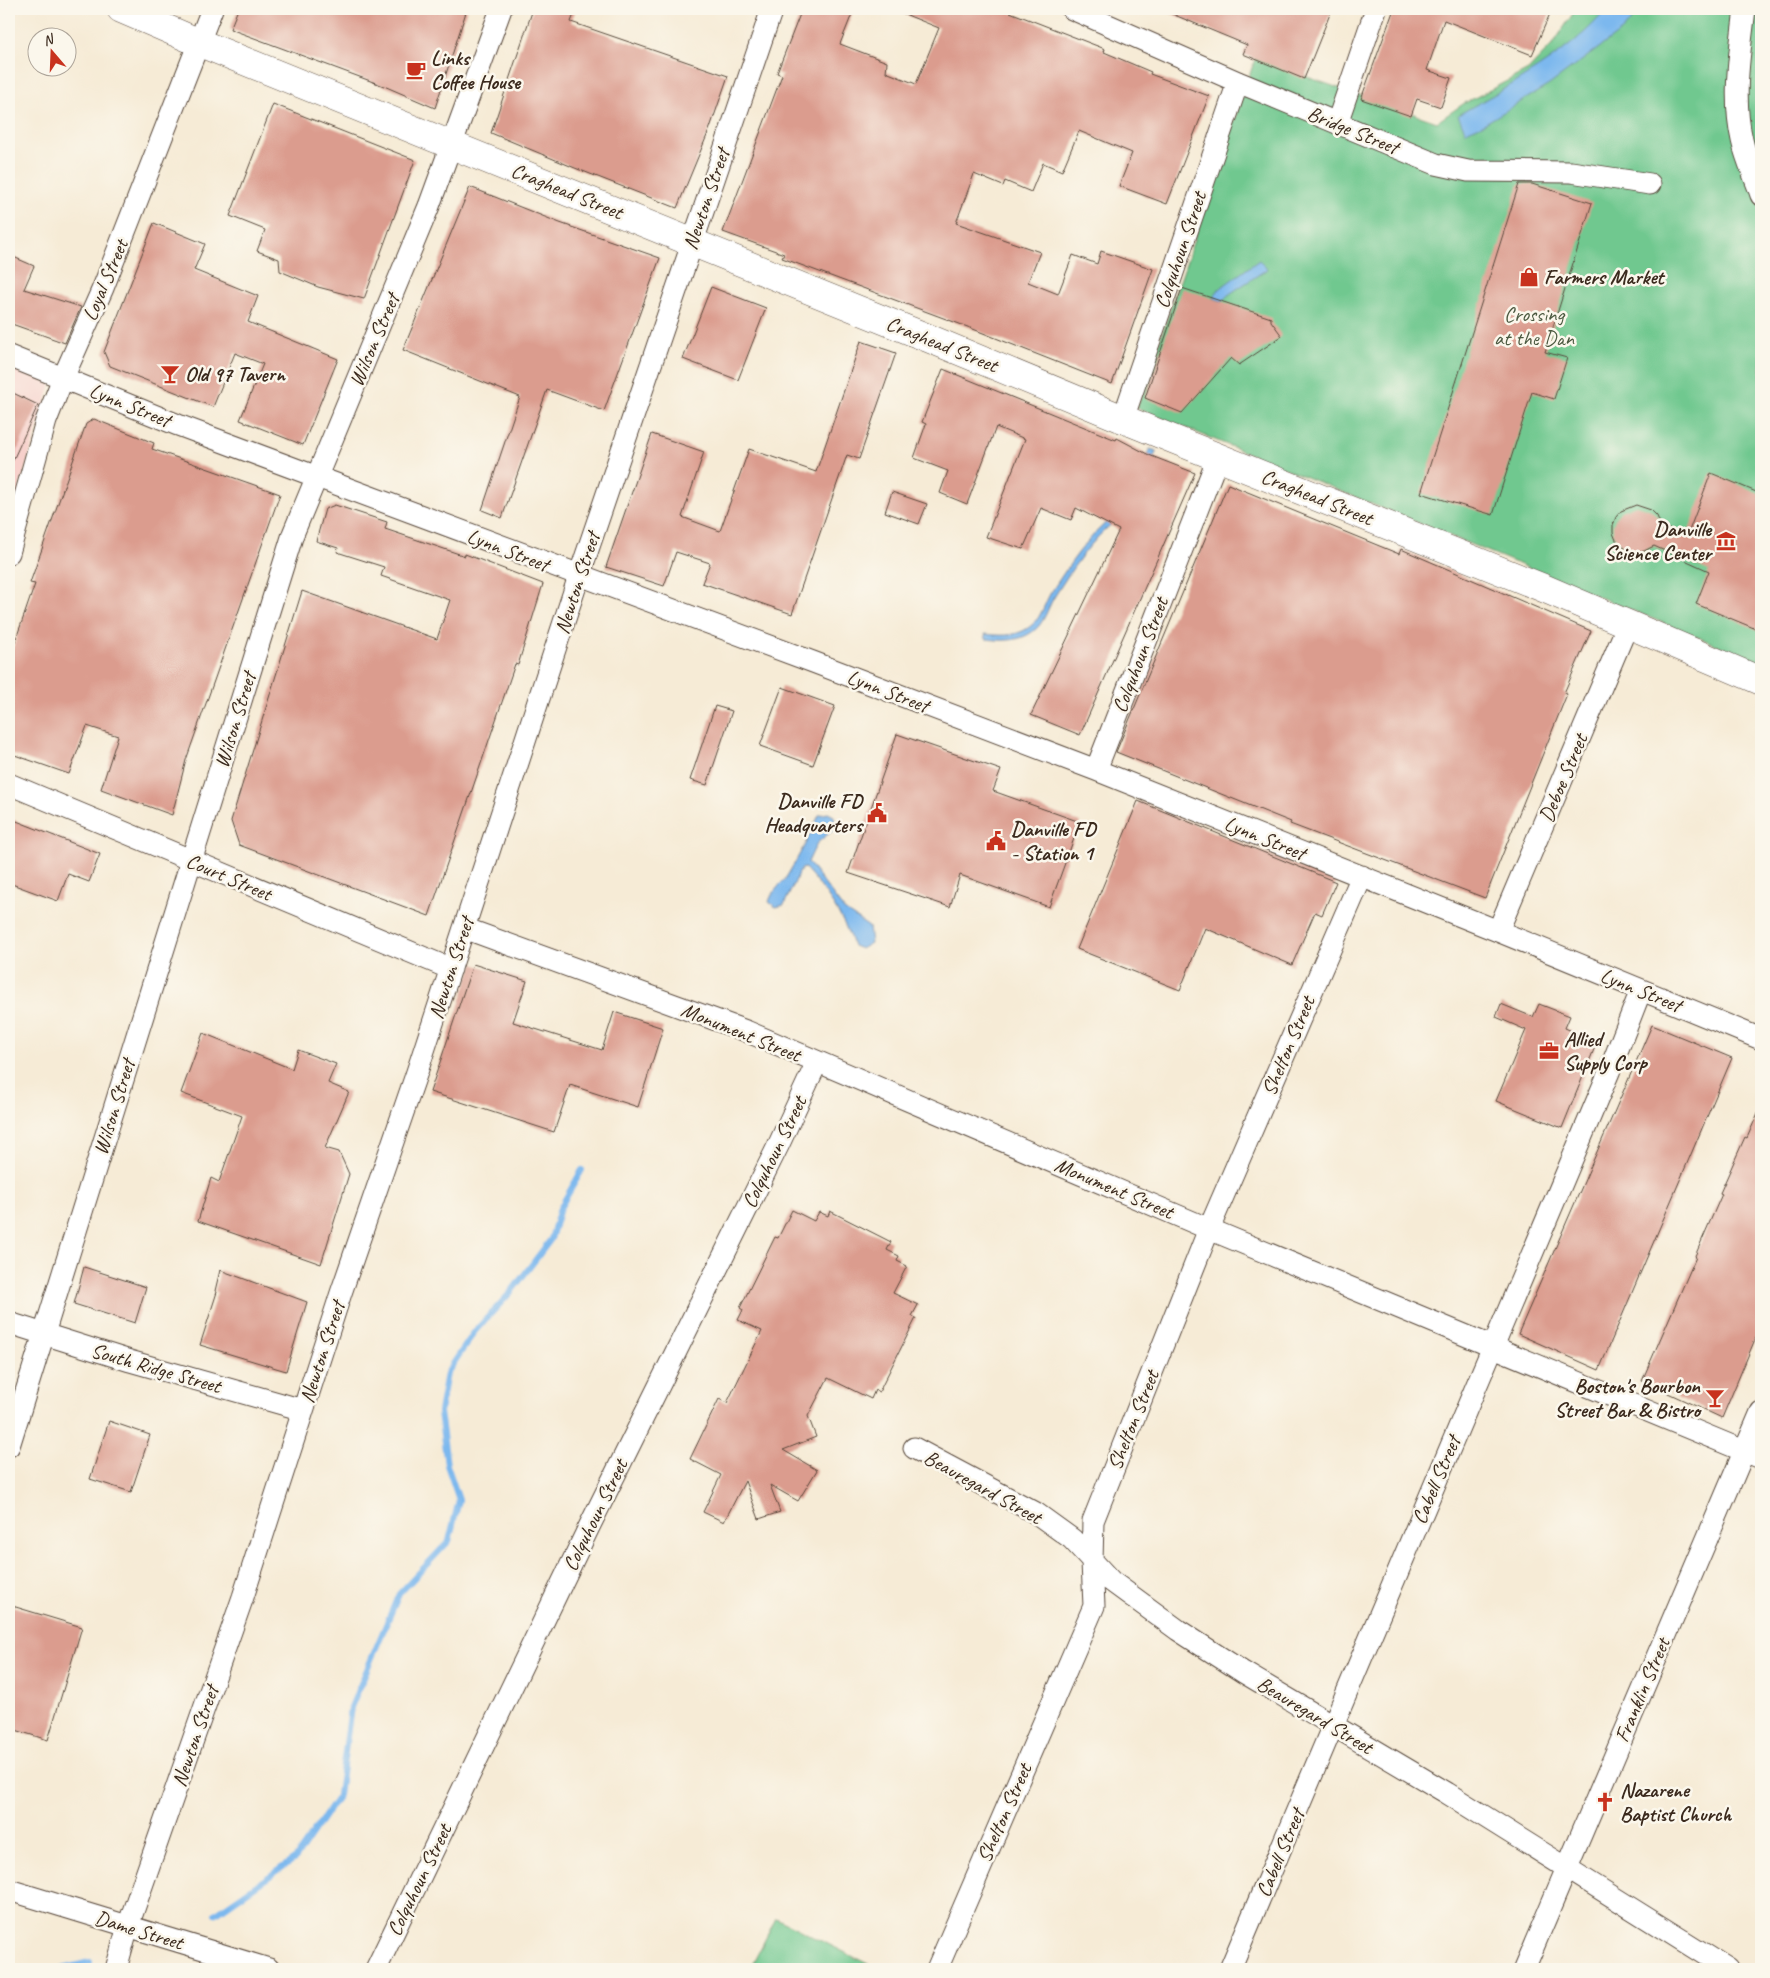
<svg xmlns="http://www.w3.org/2000/svg" width="1770" height="1978" font-family="Caveat,sans-serif">
  <rect width="100%" height="100%" fill="#fbf7ec"/>
  <filter id="ink" filterUnits="userSpaceOnUse"><feTurbulence type="fractalNoise" baseFrequency=".02" numOctaves="2"/><feDisplacementMap in="SourceGraphic" scale="10" xChannelSelector="R" yChannelSelector="G"/><feConvolveMatrix kernelMatrix="1 2 1 2 8 2 1 2 1" color-interpolation-filters="sRGB"/></filter>
  <filter id="wash" filterUnits="userSpaceOnUse"><feTurbulence type="fractalNoise" baseFrequency=".0096" numOctaves="4" result="noise"/><feDisplacementMap in="SourceGraphic" scale="20" xChannelSelector="R" yChannelSelector="G"/><feGaussianBlur stdDeviation="1.12" result="paint"/><feColorMatrix in="noise" values="0 0 0 0 0 0 0 0 0 0 0 0 0 0 0 0 0 1.4 0 .05"/><feComposite in="paint" operator="in"/></filter>
  <g filter="url(#wash)">
    <rect width="100%" height="100%" fill="#f6ebd6"/>
    <path fill="#f7d0cb" d="M9,365l42,19 -42,138z"/>
    <path fill="#6fc88f" stroke="#557956" d="M1576,9h185v654l-624,-255 118,-349 182,63 26,-18 65,-34 25,-26z
      M776,1918l102,51h-128z"/>
    <path fill="#7bb8ee" stroke="#5b7186" d="M1607,9h34l-18,21 -74,55 -67,40 -16,7 -8,-17c54,-31 108,-58 149,-106z
      M1259,260l8,9 -39,26 -6,6 -9,-3 6,-9z
      M1150,449l7,2 -39,68c-27,20 -47,51 -65,80 -5,9 -9,23 -17,30 -15,13 -32,12 -50,10l-1,-5c17,2 34,3 48,-10 8,-7 12,-21 17,-30 18,-28 38,-58 64,-78z
      M828,813l6,3 2,12 -19,15 -9,19 36,48 25,17 2,16 -10,6 -8,-3c-8,-28 -29,-57 -48,-78l-4,1 -17,36 -8,2 -7,-5c3,-11 12,-17 18,-26 12,-20 23,-40 32,-61z"/>
    <g fill="none" stroke-linecap="round" stroke-linejoin="round">
      <path stroke="#7bb8ee" stroke-width="6" d="M215,1914l81,-56 43,-63 12,-88 48,-113 50,-53 10,-41 -12,-35 -7,-53 7,-39 28,-42 36,-39 40,-53 9,-31 22,-38
        M62,1969l28,-7"/>
    </g>
    <g id="blocks">
      <path fill="#db9c8e" d="M238,9h229l-32,99 -51,-22 -154,-57z
        M533,9h43l-5,13 157,54 -18,52 -33,80 -102,-40 -84,-35z
        M802,9h52l-14,35 47,18 -1,10 30,12 23,-56 -47,-19h110l103,40 -1,3 47,20 -1,2 59,22 -42,108 -48,-18 13,-33 -53,-22 -17,40 -19,-8 -12,29 -26,-11 -2,5 -29,-12 -18,49 84,29 -12,30 30,12 15,-39 24,9 4,-13 52,18 -41,115 -139,-55 -191,-71 2,-4 -61,-22 59,-157 -5,-2z
        M1160,9h172l-28,70 -61,-25 4,-9z
        M1394,9h158l-20,46 -88,-35 -17,50 24,8 -10,29 -24,-8 -6,17 -50,-17z
        M273,104l142,56 -51,139 -46,-12 -38,-16 -1,-12 -22,-8 8,-21 -35,-14z
        M1519,184h13l60,19 -47,149 22,6 -13,41 -22,-7 -39,123 -72,-22z
        M470,187l90,36 100,35 -56,153 -57,-21 -45,128 -20,-8 38,-113 -117,-47z
        M154,223l51,21 -11,26 64,26 -10,26 90,37 -35,86 -63,-25 23,-56 -28,-11 -22,54 -103,-41 -6,-14z
        M9,255l25,11 -10,23 57,18 -16,36 -56,-20z
        M711,287l55,21 -28,72 -55,-21z
        M1182,288l89,30v3l11,15 -43,29 -8,-7 -49,55 -37,-15z
        M861,341l35,12 -37,106 -12,-4 -55,159 -90,-31 8,-20 -34,-11 -12,34 -58,-19 46,-133 52,18 -22,65 38,14 29,-82 67,23z
        M943,369l173,71 1,-2 32,17 46,18 -115,262 -49,-20 88,-185 -43,-22 -5,12 -30,-12 -18,41 -37,-12 39,-98 -29,-12 -29,77 -27,-11 8,-22 -34,-13 12,-34 -4,-2z
        M9,391l29,14 -29,64z
        M94,419l60,24 -2,6 128,45 -94,266 -14,55 -71,-26 17,-53 -31,-10 -18,48 -60,-21v-94l26,-75 -5,-1 56,-159z
        M1711,473l50,21v137l-65,-27 13,-33 -55,-25 -10,5 -8,2 -8,-2 -12,-11 -3,-7v-8l3,-8 5,-6 15,-6 15,5 6,6 4,10 26,10z
        M1228,484l171,70 2,-5 190,82 -27,62 3,1 -82,204 -195,-74 1,-2 -175,-70z
        M892,492l35,12 -8,20 -34,-12z
        M335,505l52,17 -2,7 80,27v-2l78,30 -25,81 -3,-1 -86,252 -190,-71 -8,-24 71,-230 135,48 13,-39 -69,-24 3,-9 -47,-15 1,-4 -22,-7 9,-32z
        M782,687l53,19 -22,59 -53,-19z
        M715,706l17,5 -25,74 -17,-5z
        M897,734l104,36 -8,21 87,31 -31,85 -89,-32 -10,32 -102,-34z
        M1138,801l198,81 -14,33 -7,-3 -23,53 -87,-37 -25,62 -103,-41z
        M9,818l91,36 -11,28 -21,-8 -10,27 -49,-18z
        M473,964l54,17 -14,41 89,28 12,-38 49,16 -25,79 -68,-22 -16,47 -124,-40z
        M1501,1004l32,13 6,-13 31,12 -5,12 32,14 -35,86 -66,-27 30,-71 -30,-13z
        M1652,1025l80,33 -133,312 -81,-36z
        M203,1033l89,36 6,-19 38,14 -8,19 21,9 -24,56 14,4 10,22 -28,90 -123,-43 13,-43 8,4 23,-66 -61,-23z
        M1761,1106v219l-39,93 -80,-37 54,-124 -1,-1 27,-62 -2,-1 25,-56 2,1z
        M792,1210l22,11 5,-9 9,4 2,-5 61,31 -4,8 12,6 -2,5 10,5 -14,27 25,12 -6,11 4,2 -37,74 -4,-2 -4,9 -43,-21 -20,38 8,21 -33,13 34,20 -19,31 -28,-16 10,27 -21,7 -14,-38 -21,41 -21,-10 18,-37 -31,-16 29,-60 8,4 35,-72 -24,-11 5,-10 -3,-2 35,-71 3,1z
        M84,1267l62,20 -11,36 -61,-19z
        M220,1270l87,32 -21,69 -86,-26 17,-53 -2,-1z
        M109,1421l41,14 -19,57 -41,-13z
        M9,1605l73,22 -34,113 -39,-12z"/>
    </g>
  </g>
  <g filter="url(#ink)">
    <use href="#blocks" fill-opacity="0" stroke="#57473a" stroke-width="1"/>
    <g fill="none" stroke-linecap="round" stroke-linejoin="round">
      <defs>
        <path id="minor" d="M1072,9l166,73 198,82 32,7 103,1 79,12
          M1745,9c-5,43 -13,88 -3,131 4,19 13,37 19,55
          M1337,123l39,-114
          M9,356l169,69 635,237 283,108 402,161 263,108
          M1123,419l115,-337
          M9,553l37,-132 17,-43 40,-90 109,-279
          M1096,770l122,-313
          M9,784l442,185
          M464,928l282,103 463,198 552,229
          M1498,931l130,-307
          M9,1323l121,38 173,49
          M9,1446l284,-912 136,-328 72,-197
          M914,1448l122,65 36,26 39,42 67,49 65,42 204,121 281,176
          M9,1890l260,79
          M116,1969l12,-43 115,-329 98,-304 76,-221 162,-496 193,-567
          M376,1969l213,-442 189,-381 39,-84
          M937,1969l157,-363 -2,-44 1,-41 116,-292 153,-353
          M1230,1969l379,-897 32,-82
          M1524,1969l237,-557"/>
        <path id="major" d="M121,9l79,34 728,295 195,81 418,168 220,94"/>
      </defs>
      <use href="#minor" stroke="#57473a" stroke-width="23"/>
      <use href="#major" stroke="#57473a" stroke-width="29"/>
      <use href="#minor" stroke="#fff" stroke-width="21"/>
      <use href="#major" stroke="#fff" stroke-width="28"/>
    </g>
  </g>
  <defs>
    <symbol id="cafe-bare" viewBox="-9 -9 18 18"><path d="M-5.5-4.5H6V0H3Q3 3.5 0 3.5H-2.5Q-5.5 3.5-5.5 0ZM3-3.2v2h1.7v-2ZM-6 4.5H4V6H-6Z" fill="#c8321e" stroke="#fbf7ec" stroke-width="2.5" paint-order="stroke"/></symbol>
    <symbol id="shop-bare" viewBox="-9 -9 18 18"><path d="M-5-2.5h2.3a2.7 3.5 0 0 1 5.4 0H5L5.5 6h-11ZM-1.5-2.5h3a1.5 2.3 0 0 0-3 0Z" fill="#c8321e" stroke="#fbf7ec" stroke-width="2.5" paint-order="stroke"/></symbol>
    <symbol id="bar-bare" viewBox="-9 -9 18 18"><path d="M-6-5H6L.8 .8V4.5H3.5V6h-7V4.5H-.8V.8Z" fill="#c8321e" stroke="#fbf7ec" stroke-width="2.5" paint-order="stroke"/></symbol>
    <symbol id="museum-bare" viewBox="-9 -9 18 18"><path d="M0-6L6-3V-2H-6V-3ZM-5-1h2V3h-2ZM-1-1h2V3h-2ZM3-1h2V3H3ZM-6 4H6V6H-6Z" fill="#c8321e" stroke="#fbf7ec" stroke-width="2.5" paint-order="stroke"/></symbol>
    <symbol id="civic-bare" viewBox="-9 -9 18 18"><path d="M-.6-6.5H3V-4.5H.6V-3L4-1V1h2V6H-6V1h2V-1L-.6-3ZM-1.2 2.5V6h2.4V2.5Z" fill="#c8321e" stroke="#fbf7ec" stroke-width="2.5" paint-order="stroke"/></symbol>
    <symbol id="office-bare" viewBox="-9 -9 18 18"><path d="M-6-3h4V-5.5h4V-3h4V5H-6ZM-1-4.5V-3h2v-1.5ZM-6 0V1H6V0Z" fill="#c8321e" stroke="#fbf7ec" stroke-width="2.5" paint-order="stroke"/></symbol>
    <symbol id="church-bare" viewBox="-9 -9 18 18"><path d="M-1.2-6h2.4v3.5h3.3v2.4h-3.3V6h-2.4V-.1h-3.3v-2.4h3.3Z" fill="#c8321e" stroke="#fbf7ec" stroke-width="2.5" paint-order="stroke"/></symbol>
  </defs>
  <g fill-rule="evenodd">
    <use href="#cafe-bare" x="402" y="56" width="28" height="28"/>
    <use href="#shop-bare" x="1515" y="263" width="28" height="28"/>
    <use href="#bar-bare" x="156" y="360" width="28" height="28"/>
    <use href="#museum-bare" x="1712" y="527" width="28" height="28"/>
    <use href="#civic-bare" x="863" y="799" width="28" height="28"/>
    <use href="#civic-bare" x="982" y="827" width="28" height="28"/>
    <use href="#office-bare" x="1535" y="1037" width="28" height="28"/>
    <use href="#bar-bare" x="1701" y="1384" width="28" height="28"/>
    <use href="#church-bare" x="1591" y="1788" width="28" height="28"/>
  </g>
  <g text-anchor="middle" dominant-baseline="central" stroke-width="5" stroke-linejoin="round" paint-order="stroke">
    <g font-size="21" font-weight="bold" fill="#3b2a1e" stroke="#fbf7ec" text-anchor="start">
      <text x="431" y="58">Links<tspan x="431" dy="24">Coffee House</tspan></text>
      <text x="1544" y="277">Farmers Market</text>
      <text x="185" y="374">Old 97 Tavern</text>
      <text x="1711" y="529" text-anchor="end">Danville<tspan x="1711" dy="24">Science Center</tspan></text>
      <text x="862" y="801" text-anchor="end">Danville FD<tspan x="862" dy="24">Headquarters</tspan></text>
      <text x="1011" y="829">Danville FD<tspan x="1011" dy="24">- Station 1</tspan></text>
      <text x="1564" y="1039">Allied<tspan x="1564" dy="24">Supply Corp</tspan></text>
      <text x="1700" y="1386" text-anchor="end">Boston's Bourbon<tspan x="1700" dy="24">Street Bar &amp; Bistro</tspan></text>
      <text x="1620" y="1790">Nazarene<tspan x="1620" dy="24">Baptist Church</tspan></text>
    </g>
    <g font-size="21" fill="#3b2a1e" stroke="#fbf7ec">
      <text transform="translate(1353 130) rotate(22)">Bridge Street</text>
      <text transform="translate(567 191) rotate(22)">Craghead Street</text>
      <text transform="translate(706 199) rotate(-71)">Newton Street</text>
      <text transform="translate(1180 250) rotate(-71)">Colquhoun Street</text>
      <text transform="translate(105 280) rotate(-67)">Loyal Street</text>
      <text transform="translate(374 340) rotate(-67)">Wilson Street</text>
      <text transform="translate(942 344) rotate(22)">Craghead Street</text>
      <text transform="translate(130 405) rotate(22)">Lynn Street</text>
      <text transform="translate(1317 497) rotate(22)">Craghead Street</text>
      <text transform="translate(508 550) rotate(21)">Lynn Street</text>
      <text transform="translate(577 583) rotate(-72)">Newton Street</text>
      <text transform="translate(1140 655) rotate(-69)">Colquhoun Street</text>
      <text transform="translate(888 691) rotate(21)">Lynn Street</text>
      <text transform="translate(235 720) rotate(-73)">Wilson Street</text>
      <text transform="translate(1563 778) rotate(-67)">Deboe Street</text>
      <text transform="translate(1265 838) rotate(22)">Lynn Street</text>
      <text transform="translate(229 877) rotate(23)">Court Street</text>
      <text transform="translate(451 968) rotate(-72)">Newton Street</text>
      <text transform="translate(1641 990) rotate(22)">Lynn Street</text>
      <text transform="translate(741 1032) rotate(22)">Monument Street</text>
      <text transform="translate(1288 1046) rotate(-67)">Shelton Street</text>
      <text transform="translate(114 1107) rotate(-73)">Wilson Street</text>
      <text transform="translate(774 1152) rotate(-64)">Colquhoun Street</text>
      <text transform="translate(1114 1188) rotate(23)">Monument Street</text>
      <text transform="translate(322 1352) rotate(-72)">Newton Street</text>
      <text transform="translate(156 1368) rotate(16)">South Ridge Street</text>
      <text transform="translate(1133 1420) rotate(-68)">Shelton Street</text>
      <text transform="translate(1436 1480) rotate(-67)">Cabell Street</text>
      <text transform="translate(983 1487) rotate(29)">Beauregard Street</text>
      <text transform="translate(595 1515) rotate(-64)">Colquhoun Street</text>
      <text transform="translate(1642 1690) rotate(-67)">Franklin Street</text>
      <text transform="translate(1315 1715) rotate(31)">Beauregard Street</text>
      <text transform="translate(195 1736) rotate(-71)">Newton Street</text>
      <text transform="translate(1004 1813) rotate(-66)">Shelton Street</text>
      <text transform="translate(1280 1853) rotate(-67)">Cabell Street</text>
      <text transform="translate(419 1880) rotate(-64)">Colquhoun Street</text>
      <text transform="translate(139 1930) rotate(17)">Dame Street</text>
    </g>
    <g font-size="21" fill="#4b5940" stroke="#fbf7ec">
      <text x="1534" y="314">Crossing<tspan x="1534" dy="24">at the Dan</tspan></text>
    </g>
  </g>
  <rect width="1770" height="1978" fill="none" stroke="#fbf7ec" stroke-width="30"/>
  <g transform="translate(52 52) rotate(341)"><circle r="24" fill="#fbf7ec" stroke="#aea59a"/>
  <path d="M0-4L9 19L0 12L-9 19Z" fill="#c8321e"/>
  <text y="-8" font-size="14" font-weight="bold" text-anchor="middle" fill="#3b2a1e">N</text>
  </g>
</svg>
